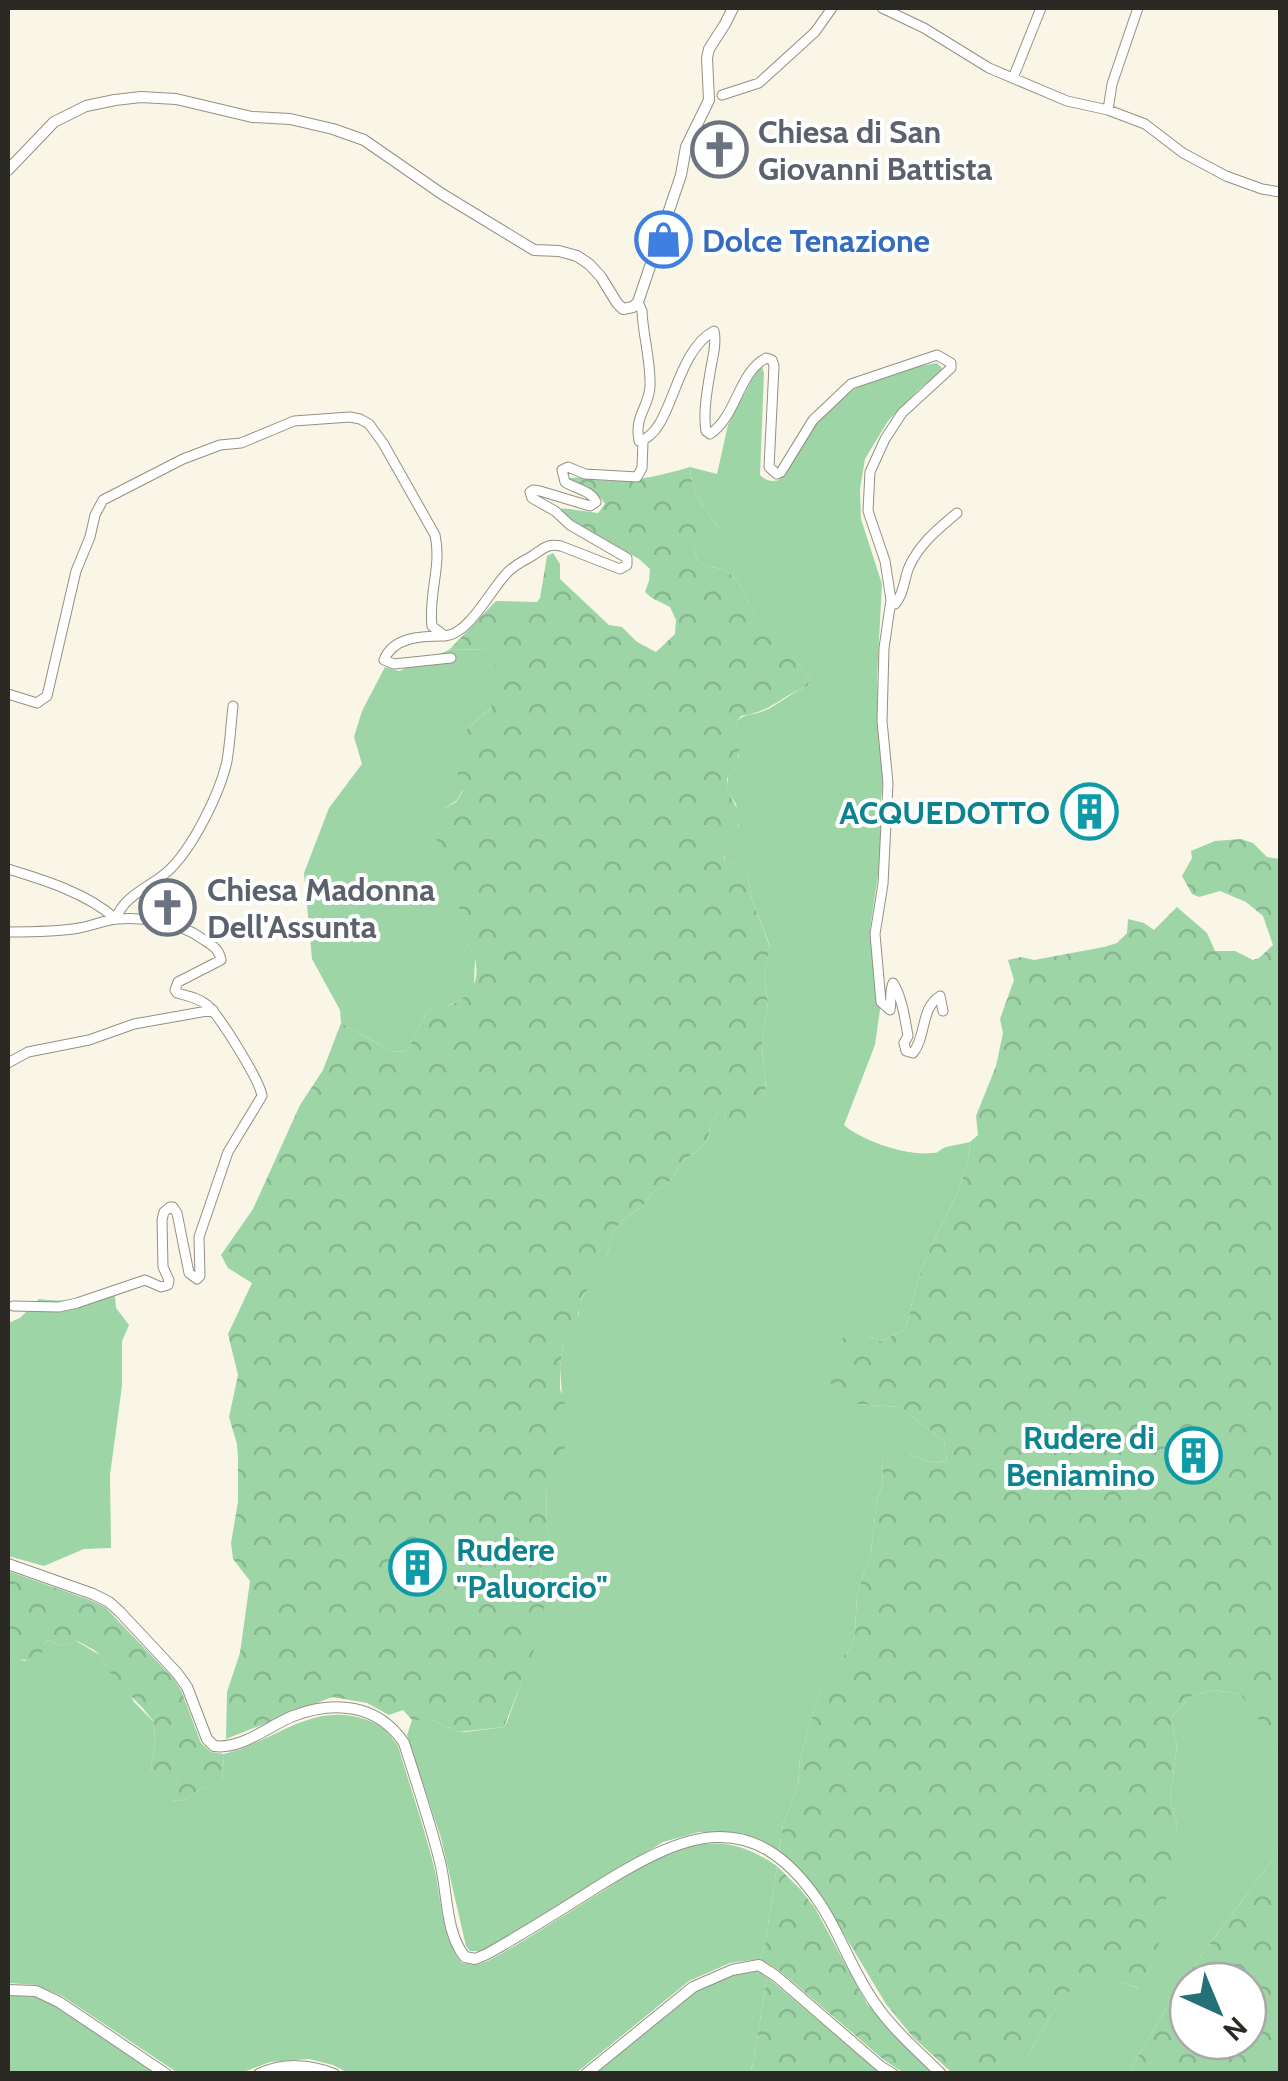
<svg xmlns="http://www.w3.org/2000/svg" width="1288" height="2081" font-family="Cabin,sans-serif">
  <defs>
    <pattern id="forest-crowns" width="20" height="18" patternUnits="userSpaceOnUse" patternTransform="scale(2.5)"><rect width="20" height="18" fill="#9dd5a7"/><path d="M2 6a3 3 0 1 1 6 0M12 15a3 3 0 1 1 6 0" fill="none" stroke="#87b790"/></pattern>
  </defs>
  <rect width="100%" height="100%" fill="#f9f6e7"/>
  <path fill="#9dd5a7" d="M937,363l5,5 -2,4 -22,18 -30,31 -23,38 -5,30 1,30 21,65 -5,93 1,55 7,40 -4,25 -1,65 -10,67 4,51 7,22 -6,43 -31,80c18,16 63,31 87,28 10,0 5,-2 15,-6 7,-2 17,-3 24,-5 -3,48 -32,83 -48,126 -7,20 -11,42 -17,62l-24,11 -13,-5 -11,68 43,3 44,34 3,20 -13,2 -26,-9 -26,4 1,28 -6,12 -6,55 -14,41 -2,40 -4,14 -28,32 -23,79 -2,27 -15,38 -4,27 -20,-12 -18,-6 -42,-1 -36,10 -177,109h-16l-4,-5 -25,-108 -34,-103 5,-15h21l25,12h7l39,-5 3,-5 16,-44 21,-79 -5,-21 12,-32 -5,-21 1,-39 15,-90 -2,-29 3,-21 16,-33 -1,-8 29,-50 5,-21 9,-13 22,-15 9,-13 18,-12 11,-18 22,-17 5,-6 2,-14 7,-13h7l2,7 20,2 14,-18 6,-13 -4,-46 6,-43 -4,-28 6,-28 -18,-46 -5,-28 -4,-7 -6,-4 -6,3h-7l1,-14 14,-25 -3,-21 -8,-12 -1,-7 2,-14 10,-15 -2,-35c7,-7 14,-6 24,-9 17,-6 30,-20 47,-26l2,-7c-17,-27 -45,-44 -60,-73 -6,-11 -10,-25 -21,-33 -10,-8 -28,-3 -33,-16 -4,-8 -2,-24 7,-28 1,0 15,-1 16,-1 -15,-19 -28,-35 -29,-61l27,7 11,-49 30,-57 4,-1 2,6 -4,102c6,6 10,7 19,5 12,-17 22,-36 34,-54 28,-40 77,-56 124,-63z
    M489,649l8,17 -4,40 -25,22 -10,41 5,21 -7,11 -13,8 18,77 8,46 -1,13 7,12 -1,28 -7,12 -25,11 -14,2 -21,41 -14,1 -52,-29 -1,-13 -28,-51 -8,-86 25,-65 33,-44 -8,-27 8,-26 23,-44 14,4 50,-21z
    M143,1276v10l-28,10 1,12 13,17 -7,16v45l-12,89 1,73 -27,1 -40,17 -36,-10v-233l12,-5 19,-19c42,6 65,-8 104,-23z
    M49,1640l12,6 15,-5 24,14 12,20 15,14 7,13 20,20 1,22 -5,28 7,3 12,-5 6,3 4,5 -8,22 12,1 22,-15 17,-4 2,-28c48,-11 85,-51 137,-36 18,5 26,12 37,28 11,37 24,75 34,113 10,34 7,76 30,104l14,2 14,-5c36,-20 70,-42 105,-64 34,-21 70,-48 110,-52 29,-3 49,7 72,22l-12,79 -5,14 -30,4 -41,18 -113,92h-228l-15,-8 -24,-6 -39,3 -29,11h-63l-116,-77 -25,-11 -29,-2v-326l17,4z
    M1213,1690l27,4 34,45 6,18v93l-94,126 -58,97 -100,1v-18l23,-42 35,-44 52,18 14,-23 25,-140 -7,-26 7,-53 -6,-28 18,-21z
    M758,1971l9,6 -13,82 -4,14 -156,1 101,-83 39,-16z
    M8,1995l27,2 21,9 100,68h-148z"/>
  <path fill="url(#forest-crowns)" fill-rule="evenodd" d="M690,467c1,26 14,42 29,61l-3,6 -12,-5c-8,7 -13,17 -8,28 5,13 23,8 33,16 11,8 15,22 21,33 15,28 43,46 60,73l-2,7c-26,9 -36,26 -67,30l-4,5c0,10 4,22 2,32 -1,10 -11,17 -12,28 -1,15 12,23 12,38 1,16 -16,27 -15,44l7,1 6,-3 6,3 4,8 5,28 18,47 -6,27 4,28 -6,43 4,46 -5,13 -15,18 -17,10 -5,-5 2,-7 -2,-7h-7l-7,13 -2,14 -5,6 -22,17 -11,18 -18,12 -9,13 -22,15 -9,13 -5,21 -10,20 -16,24 -4,20 -14,27 -3,21v22l9,26 1,21 -23,50 -1,39 5,21 -12,32 5,21 -1,29 -39,99 -46,5 -25,-12h-21l-9,-10 -14,5 -22,-12 -35,-6 -106,42 1,-47 13,-39 10,-72 -17,-22 -2,-16 7,-41v-44l-1,-14 -8,-27 9,-42 -10,-41 24,-51 -24,-15 -7,-13 32,-46 47,-104 23,-35 18,-47 52,29 14,-1 21,-41c30,-4 55,-17 47,-51 -1,-6 -6,-9 -7,-15 -1,-2 0,-5 0,-8 1,-12 -3,-20 -10,-30l3,-20 -14,-4 -8,-10 -4,-58 1,-7 7,2 13,-7 7,-11 -11,-38 16,-25 24,-21 -12,-16 16,-25 -7,-17 -40,1 47,-49 41,1 3,-4 7,-42 6,-3 7,11v15l49,46 13,2 15,15 19,10 19,-18 1,-14 -6,-13 -18,-9 -7,-6 4,-11 1,-12 -11,-10 -73,-41 -5,-10 37,5 7,-9c-9,-15 -26,-14 -37,-26 14,-2 27,2 41,3 29,0 54,-6 81,-14z
    M1241,839l12,4 14,14 13,2v898l-7,-18 -33,-45 -27,-4 -24,7 -18,21 6,28 -7,53 7,26 -17,115 -8,25 -13,23 -53,-17 -35,43 -23,42v17h-76l-39,-36 -27,-33 -56,-93 -21,-29 -30,-30 4,-28 15,-38 2,-27 23,-80 28,-31 4,-14 2,-40 14,-41 6,-55 6,-12 -1,-29 26,-3 26,9 13,-2 -3,-20 -44,-34 -43,-3 -23,-16 -7,-11 6,-29 9,-10 26,-2 13,5 24,-11c6,-20 10,-42 17,-62 16,-43 45,-78 48,-126l8,-7 -2,-19 20,-50 7,-33 -3,-14 14,-39 -6,-20 13,-3 13,3 70,-13 13,-4 10,-10 1,-14 16,4 10,7 23,-23 30,26 8,18h20l18,9 6,-2 14,-13 -10,-29 -17,-14 -26,-11 -21,6 -7,-3 -10,-18 10,-18 -1,-7 24,-10z
    M8,1571l82,29 15,7 67,70 9,13 20,53 10,9 13,2 -2,28 -6,12 -11,-8 -22,15 -13,-1 9,-22 -10,-7 -13,5 -6,-4 5,-28 -1,-22c-12,-17 -31,-32 -43,-48 -5,-6 -7,-15 -13,-21 -6,-5 -14,-8 -21,-12l-16,5 -12,-6 -5,4 -1,8c-12,10 -21,9 -35,5z
    M1280,1850v223h-152l58,-97zM1248,1981v60h-60v-60z
    M777,1866l23,23 15,19 52,96 70,69h-33l-20,-13 -104,-89 -20,-12 5,-14z
    M767,1977l110,93 6,4h-133l4,-15z"/>
  <g fill="none" stroke-linecap="round" stroke-linejoin="round">
    <defs>
      <path id="minor" d="M882,8l42,20 65,40 78,33 41,9 37,14 38,29 43,23 36,13 18,3
        M1013,78l28,-70
        M722,95l37,-12 56,-51 17,-24
        M1108,110l4,-26 26,-76
        M638,302l4,9c1,25 9,50 8,75 -1,22 -16,29 -11,55 34,-7 34,-88 75,-110 3,14 -2,28 -4,42 -3,18 -7,40 -4,58l4,3c27,-18 28,-61 56,-76l6,2 2,6 -5,101 8,7 4,-2 32,-52 38,-36 86,-29 14,8v5l-49,45 -17,26 -15,33 -2,39 17,50 6,39 4,4c9,-10 9,-25 14,-37 11,-24 29,-38 48,-54
        M891,600l-7,48 -2,73 6,62 -5,101 -8,50 6,68 9,8c2,-10 -1,-18 3,-27 9,14 12,36 15,53l-4,7 2,8 7,2c14,-18 7,-44 27,-57l3,15
        M443,636c-22,0 -50,1 -59,24l10,4 57,-6
        M8,694l29,9 10,-7 29,-125 14,-34 5,-22 8,-15 80,-41 37,-14 21,-2 53,-22 56,-4 10,2 9,5 14,19 52,92c7,31 -7,60 -3,91l13,10c24,-2 45,-45 61,-62 8,-9 16,-12 26,-18 11,-7 15,-13 29,-10l59,23 7,-4v-7l-57,-33 -15,-14 -23,-13 -2,-6 3,-2 7,1 50,15 6,-4c-5,-12 -21,-13 -31,-20l-3,-12 6,-3 17,7 52,3 5,-9 1,-26
        M8,869c36,11 79,24 108,50 7,-23 34,-32 51,-47 25,-22 53,-79 60,-111 3,-18 4,-37 6,-55
        M8,932c23,0 48,0 71,-4 13,-2 25,-8 38,-9 28,-2 62,3 84,19 10,7 18,10 20,22l-43,22 -3,8 2,3c11,3 22,5 30,12 13,11 53,76 55,91l-34,56 -29,85 1,39 -3,3 -8,-6 -12,-60 -4,-6h-3l-6,5 -2,8 1,47 6,13 -1,5 -7,2 -16,-7 -68,23 -18,4 -46,-1
        M8,1063l20,-11 61,-12 45,-16 79,-14"/>
      <path id="tertiary" d="M8,170l46,-48 32,-16 29,-6 26,-3 35,2 76,18 38,2 43,10 31,11 78,54 92,56 25,1 18,5 12,8 12,13 16,26 6,6 10,-2 5,-5 43,-127 5,-28 23,-47 -2,-42 2,-9 16,-25 8,-16
        M8,1564l85,30 16,8 11,10 57,61 10,14 20,52 7,7c28,4 54,-20 79,-30 41,-16 85,-12 111,27 12,38 25,76 35,115 9,31 5,73 26,99l10,2 12,-5c37,-21 74,-44 110,-67 85,-53 154,-85 222,15 21,31 33,69 55,100 18,27 44,49 67,72
        M8,1990l28,1 23,11 107,72
        M259,2074c24,-11 51,-10 75,0
        M586,2074l107,-87 39,-17 27,-5 17,11 104,90 13,8"/>
    </defs>
    <use href="#minor" stroke="#939183" stroke-width="11"/>
    <use href="#tertiary" stroke="#939183" stroke-width="12"/>
    <use href="#minor" stroke="#fff" stroke-width="9"/>
    <use href="#tertiary" stroke="#fff" stroke-width="10"/>
  </g>
  <defs>
    <symbol id="church-ring" viewBox="-11 -11 22 22"><circle r="9.5" fill="#fff" stroke="#6b7280" stroke-width="1.5"/><path d="M-1.2-6h2.4v3.5h3.3v2.4h-3.3V6h-2.4V-.1h-3.3v-2.4h3.3Z" fill="#6b7280"/></symbol>
    <symbol id="shop-ring" viewBox="-11 -11 22 22"><circle r="9.5" fill="#fff" stroke="#3f7fe0" stroke-width="1.5"/><path d="M-5-2.5h2.3a2.7 3.5 0 0 1 5.4 0H5L5.5 6h-11ZM-1.5-2.5h3a1.5 2.3 0 0 0-3 0Z" fill="#3f7fe0"/></symbol>
    <symbol id="building-ring" viewBox="-11 -11 22 22"><circle r="9.5" fill="#fff" stroke="#0f9aa8" stroke-width="1.5"/><path d="M-4-6H4V6H1V3H-1V6H-4ZM-2.5-4.3h1.7v1.8h-1.7ZM.8-4.3h1.7v1.8H.8ZM-2.5-1h1.7V.8h-1.7ZM.8-1h1.7V.8H.8Z" fill="#0f9aa8"/></symbol>
  </defs>
  <g fill-rule="evenodd">
    <use href="#church-ring" x="688" y="118" width="63" height="63"/>
    <use href="#shop-ring" x="632" y="208" width="63" height="63"/>
    <use href="#building-ring" x="1058" y="780" width="63" height="63"/>
    <use href="#church-ring" x="136" y="876" width="63" height="63"/>
    <use href="#building-ring" x="1162" y="1424" width="63" height="63"/>
    <use href="#building-ring" x="386" y="1536" width="63" height="63"/>
  </g>
  <g text-anchor="middle" dominant-baseline="central" stroke-width="8" stroke-linejoin="round" paint-order="stroke">
    <g font-size="32" font-weight="bold" fill="#5b616d" stroke="#fff" text-anchor="start">
      <text x="758" y="131">Chiesa di San<tspan x="758" dy="37">Giovanni Battista</tspan></text>
      <text x="207" y="889">Chiesa Madonna<tspan x="207" dy="37">Dell'Assunta</tspan></text>
    </g>
    <g font-size="32" font-weight="bold" fill="#366cbe" stroke="#fff" text-anchor="start">
      <text x="702" y="240">Dolce Tenazione</text>
    </g>
    <g font-size="32" font-weight="bold" fill="#0d838f" stroke="#fff" text-anchor="end">
      <text x="1050" y="812">ACQUEDOTTO</text>
      <text x="1155" y="1437">Rudere di<tspan x="1155" dy="37">Beniamino</tspan></text>
      <text x="456" y="1549" text-anchor="start">Rudere<tspan x="456" dy="37">"Paluorcio"</tspan></text>
    </g>
  </g>
  <rect width="1288" height="2081" fill="none" stroke="#2a2924" stroke-width="20"/>
  <g transform="translate(1218 2011) rotate(136)"><circle r="48" fill="#ffffff" stroke="#aaa9a7" stroke-width="2.5"/>
  <path d="M0-8L18 38L0 25L-18 38Z" fill="#267077"/>
  <text y="-15" font-size="28" font-weight="bold" text-anchor="middle" fill="#2a2924">N</text>
  </g>
</svg>
